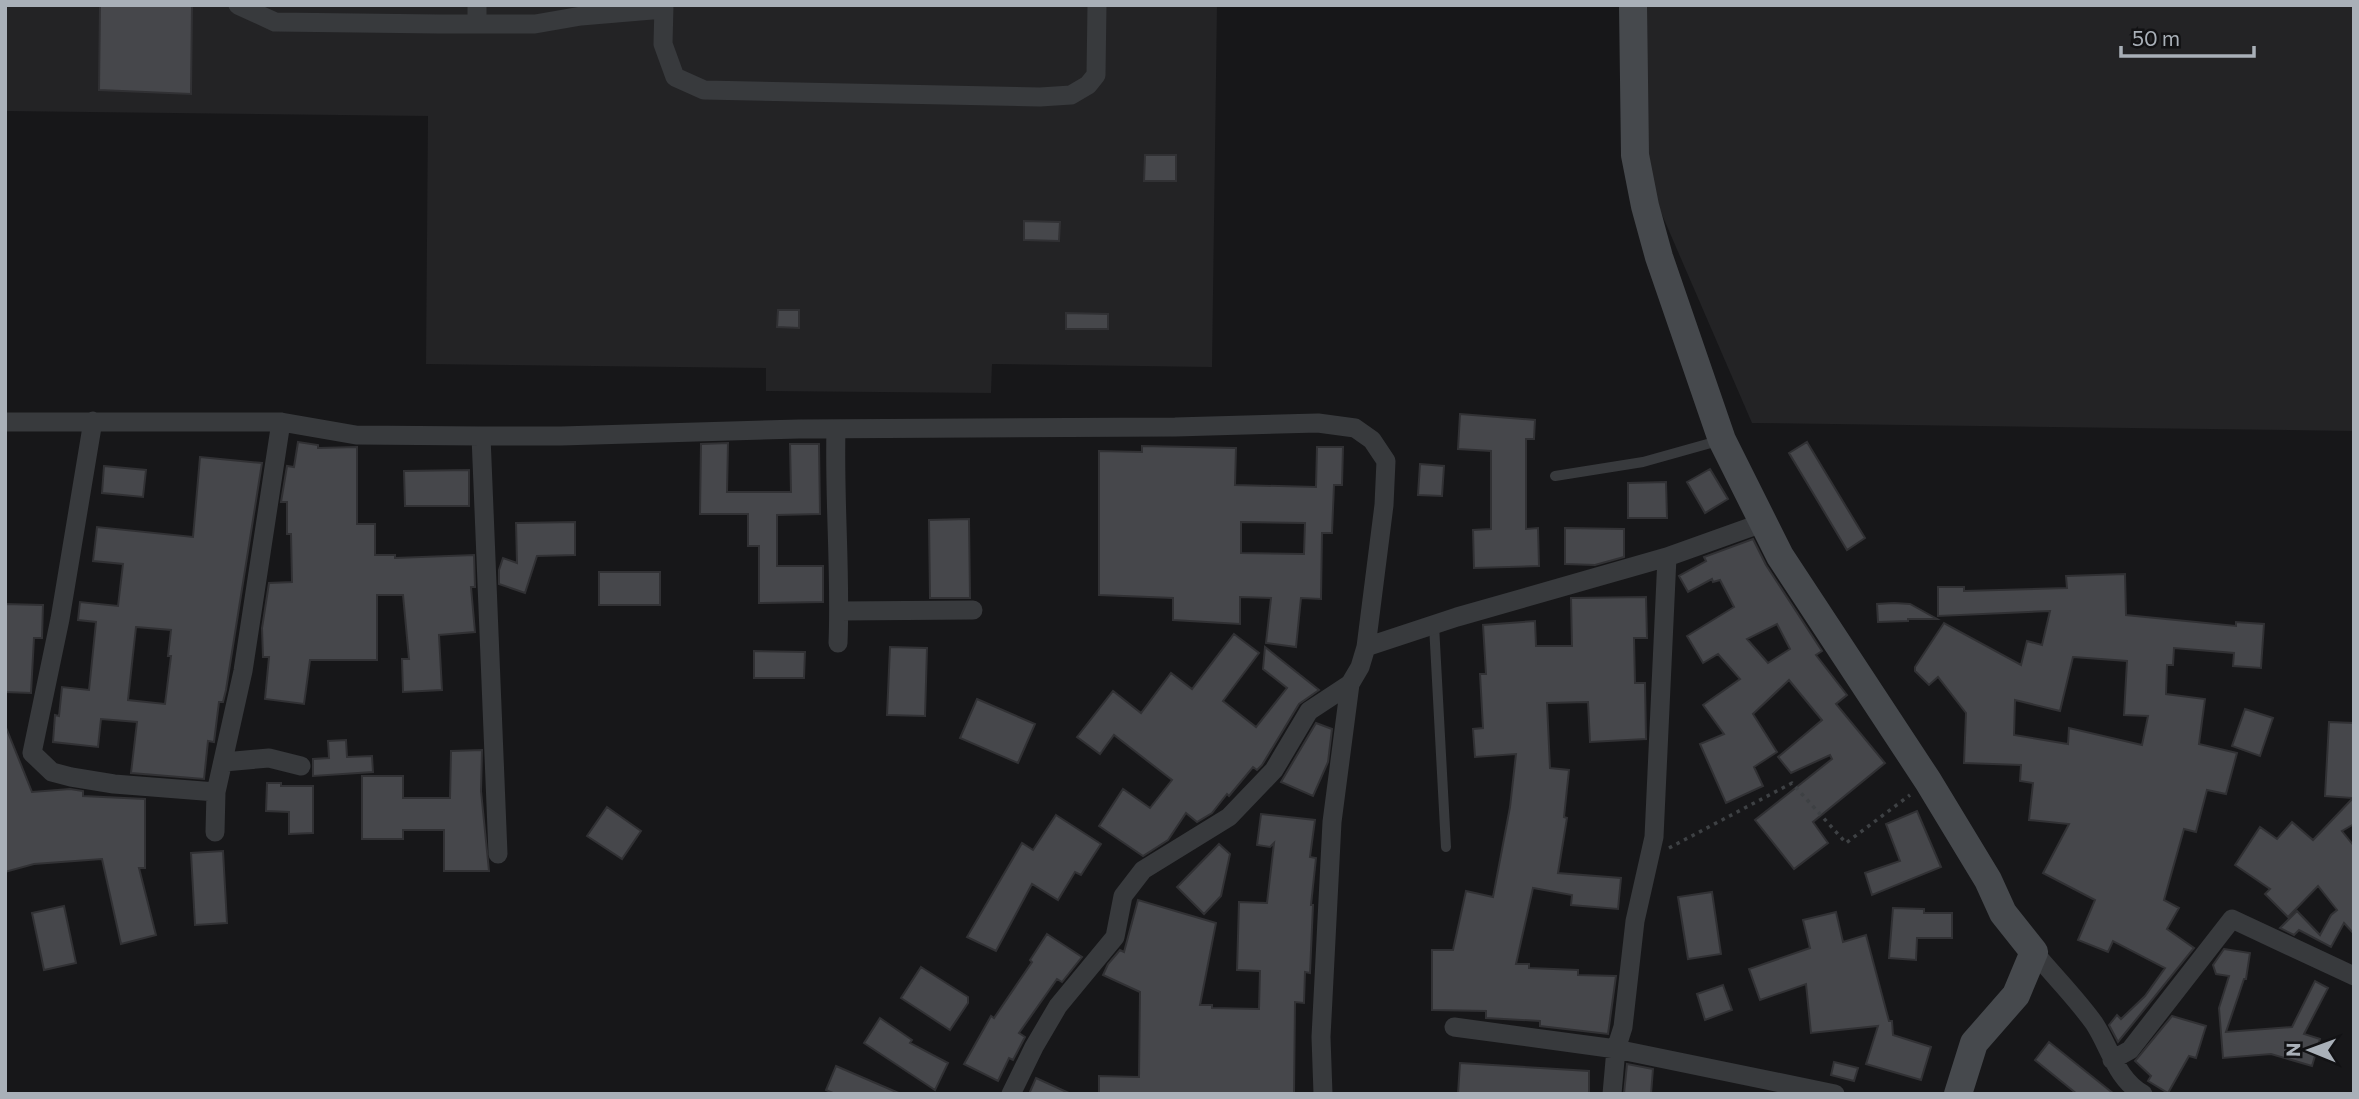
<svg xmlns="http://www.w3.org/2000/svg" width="2359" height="1099" font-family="Commissioner,sans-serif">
  <rect width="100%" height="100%" fill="#171719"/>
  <path fill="#232325" d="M5,5h1212l-5,362 -220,-3 -1,29 -225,-2v-23l-340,-4 2,-248 -423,-5z
    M1641,5h713v426l-602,-8 -111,-257z"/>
  <path fill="#46474b" stroke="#313134" stroke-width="2" fill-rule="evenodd" d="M100,5l92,1 -1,88 -92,-4z
    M1145,155h31v26h-32z
    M1024,221l36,1 -1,19 -35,-1z
    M778,310h21v18l-22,-1z
    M1066,313l42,1v15h-42z
    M1460,414l75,6 -1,19h-8v90l12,-1 1,38 -65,2 -1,-38 18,-1v-78l-33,-2z
    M298,442l20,3v3l39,-1v77h18v31h20v3l79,-3 1,32h-4l4,45 -36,3 3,55 -39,2 -1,-33h7l-6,-64h-26v65h-67l-6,44 -39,-5 4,-42h-6l-1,-29 7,-45 23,-1 -1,-48h-4v-32h-6l6,-36 7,1z
    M1807,442l58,96 -18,12 -58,-97z
    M728,443l-1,49h64l-1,-48h29l1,70 -43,1v51h46v36l-64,1v-57h-11v-32h-48l1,-70z
    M1142,446l94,2 -1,37 81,2 1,-40h26l-1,38h-8l-2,48h-10l-1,66 -20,-1 -5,49 -30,-4 5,-45 -31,-1v27l-67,-4v-22l-74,-3v-144l43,1zM1241,522l64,1 -1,31 -63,-1z
    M200,457l62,6 -36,227 -3,12h-4l-5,40 -6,-1 -4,38 -73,-6 6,-51 -36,-3 -3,28 -45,-5 2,-27 4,1 3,-29 27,3 7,-68 -18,-2 2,-18 38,4 5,-42 -30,-3 4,-34 96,10zM136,627l35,3 -3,26h3l-6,48 -37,-4z
    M1420,464l24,2 -2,30 -24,-1z
    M104,466l42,4 -3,27 -41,-4z
    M1710,469l18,30 -23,14 -18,-31z
    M469,470v36h-64l-1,-35z
    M1666,482l1,36h-39v-35z
    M969,519l1,79h-40l-1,-78z
    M575,522v33l-38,1 -12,37 -26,-9v-14l4,-12 14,5 -1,-40z
    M1565,528l59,1v28l-29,8 -30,-1z
    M1753,539l13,26 56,86 -6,4 31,40 -11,9 49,59 -72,59 15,21 -34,26 -39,-49 77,-61 -2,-4 -39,18 -13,-16 44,-37 -33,-40 -36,34 24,38 -23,15 9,19 -37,17 -26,-59 24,-10 -21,-29 37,-26 -22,-25 -15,9 -16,-27 47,-29 -14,-27 -7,2 -1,-3 -24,13 -9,-16 27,-15 -2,-4zM1777,624l13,25 -22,14 -21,-24z
    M599,572h61v33h-61z
    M2125,574l1,41 110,11v-4l28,2 -3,44 -28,-2 1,-13 -60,-5 -1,17h-6l-1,29 39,5 -6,45 38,9 -11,41 -19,-4 -11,42 -12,-3 -20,71 15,8 -12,21 27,19 -76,94 -9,-17 8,-10 4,4 24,-23 20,-28 -52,-27 -5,11 -30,-12 17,-40 -52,-27 26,-49 -40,-4 4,-37 -13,-2 1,-16 -57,-2 2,-50 -28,-36 -9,8 -14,-14v-4l29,-44 77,42 6,-24 15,4 8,-34 -112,5v-29h26v4l103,-3 -1,-12zM2073,657l54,4 -3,54 24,1 -6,29 -73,-17 -1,16 -54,-9 1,-35 45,11z
    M1646,597l1,41h-13l1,45h10l1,56 -56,3 -2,-40 -41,1 3,65 19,2 -5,47 3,1 -9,55 63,5 -3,31 -47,-4 1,-10 -39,-7 -17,76h13v4l49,2v5l38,1 -8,58 -68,-8v-5l-54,-3v-7l-54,-1v-60h21l13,-59 27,6 17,-90 6,-53 -41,3 -2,-28 10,-1 -3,-54h6l-3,-49 52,-4 1,25h36l-1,-48z
    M1894,603l16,1 27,15h-29v2l-30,1 -1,-18z
    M5,604l38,1 -1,33h-8l-3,55 -26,-1z
    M1234,634l25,19 -36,48 33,26 31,-39 -24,-19 2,-22 54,43 -20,14 -37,61 -5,5 -4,-3 -24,29 -2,-2 -15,19 -15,9 -11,-9 -18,27 -25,16 -44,-30 24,-37 27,19 22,-28 -58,-45 -14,19 -23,-17 36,-46 28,22 30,-40 21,16z
    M890,647l37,1 -2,68 -38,-1z
    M754,651l51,1 -1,26h-50z
    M977,699l58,25 -17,39 -58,-25z
    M2245,709l28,9 -13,38 -28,-10z
    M2329,722l25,1v101l-12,7 12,15v88l-10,-11 -13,24 -32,-17 -5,5 -14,-7 17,-17 23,24 11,-20 6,-5 -19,-24 -30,31 -23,-23 5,-5 -35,-24 25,-38 17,12 15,-17 21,18 40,-42 -28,-2z
    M1316,723l16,6 -4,33 -15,34 -32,-14z
    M5,725l27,67 38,-3 13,2v5l62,3v69h-6l17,67 -35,9 -19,-85 -68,5 -29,8z
    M346,740l1,17 25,-1 1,16 -60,4v-17l16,-1 -1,-17z
    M482,750l-1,41 8,80h-45v-41h-41v9h-41v-63h41v22h47l1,-47z
    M267,783h14v3h32v47l-24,1v-22l-23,-1z
    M607,807l34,24 -19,28 -35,-23z
    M1917,811l24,56 -69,28 -7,-22 35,-12 -14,-37z
    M1261,814l54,6 -5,37 6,1 -5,47h2l-3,68 -5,-1 -1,31 -9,-1 -1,92h-195v-18l40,1 1,-85 -37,-17 5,-11 12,-14 4,2 14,-52 78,23 -16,82h12v3l47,1 1,-38 -23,-1 2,-68 28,1 7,-60 -4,4 -13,-2z
    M1056,815l45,29 -20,31 -6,-3 -17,28 -26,-16 -36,67 -29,-14 55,-94 11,7z
    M1219,844l11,10 -9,42 -17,18 -27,-27z
    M223,851l4,72 -32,2 -4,-72z
    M1712,892l9,62 -33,5 -10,-62z
    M64,906l12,57 -32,7 -12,-57z
    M1893,908l31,1v4h28v25h-35l-1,22 -27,-2z
    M1836,912l7,30 23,-7 23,86h3l1,14 38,12 -10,33 -55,-16 12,-38 -67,7 -5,-49 -46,16 -11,-31 61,-21 -7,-28z
    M1047,934l35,23 -20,25 -5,-3 -38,54 6,4 -12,23 -4,-2 -11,23 -34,-17 27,-48 3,2 38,-56 -2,-2z
    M2224,949l26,4 -4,26h-2l-18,53 66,-5 23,-46 13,7 -24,46 16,5 -8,27 -41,-12 -48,4 -4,-50 10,-32 -13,-2 -3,-9z
    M921,967l47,30v6l-18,27 -49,-32z
    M1723,985l9,25 -27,10 -8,-26z
    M2172,1016l34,10 -10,32 -7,-2 -21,37 -20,-12 3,-5 -16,-15z
    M880,1018l32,22 -2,3 38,20 -13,27 -71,-47z
    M2049,1042l65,52h-37l-42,-34z
    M1834,1062l24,6 -4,13 -23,-6z
    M1460,1063l129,8v23h-131z
    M1627,1064l26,5 -2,25h-27z
    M836,1066l65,28h-66l-9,-4z
    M1036,1078l35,16h-42z"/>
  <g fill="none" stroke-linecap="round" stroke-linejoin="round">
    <path stroke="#3e4144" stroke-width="3.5" stroke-dasharray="3.5 5" stroke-linecap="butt" d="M1669,848l123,-65 54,60 64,-48"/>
    <path stroke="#383a3d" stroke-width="10" d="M1555,476l88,-14 75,-21
      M1434,625l12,222"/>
    <path stroke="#383a3d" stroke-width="19" d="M238,5l37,17 164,2h96l46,-8 83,-7
      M664,5l-1,39 12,33 29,13 336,7 31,-2 17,-10 8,-10 1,-70
      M477,24v-19
      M93,421l-33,198 -28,134 20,19 19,5 43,7 102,8 27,-121 38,-249
      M5,422h276l75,13 125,1h80l238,-7 376,-2 143,-4 37,5 17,12 14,21 -2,44 -18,142
      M836,429c-2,72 5,143 2,214
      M481,436l17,418
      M1765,522l-98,35 -13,280 -19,84 -12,106 -7,22 219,45
      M839,611l134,-1
      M224,762l45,-4 32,8
      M215,832l1,-40
      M2034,952c20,24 42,46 60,71 16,24 22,56 49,71
      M1454,1027l162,22 -4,45
      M2112,1060l18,-10 102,-131 122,57
      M1011,1094l23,-47 24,-41 57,-69 8,-41 20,-26 86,-53 45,-47 35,-59 41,-27
      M1323,1094l-2,-57 11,-215 18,-138 10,-17 6,-20 91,-30 210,-60"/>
    <path stroke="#46494d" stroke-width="28" d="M1633,5l2,150 10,51 14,51 63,183 58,116 148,225 60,99 15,33 31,39 -18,43 -42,48 -16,51"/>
  </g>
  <rect width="2359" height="1099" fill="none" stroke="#a9b0b8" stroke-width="14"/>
  <g transform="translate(2310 1050) rotate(271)" stroke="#121214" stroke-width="5" paint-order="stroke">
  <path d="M0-5L12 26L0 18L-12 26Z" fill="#a9b0b8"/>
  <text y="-10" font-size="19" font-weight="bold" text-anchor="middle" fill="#a9b0b8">N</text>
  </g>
  <path d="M2121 46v10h133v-10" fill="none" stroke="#a9b0b8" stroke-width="3.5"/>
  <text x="2132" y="46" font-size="21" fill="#a9b0b8" stroke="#121214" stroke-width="5" paint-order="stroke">50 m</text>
</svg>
